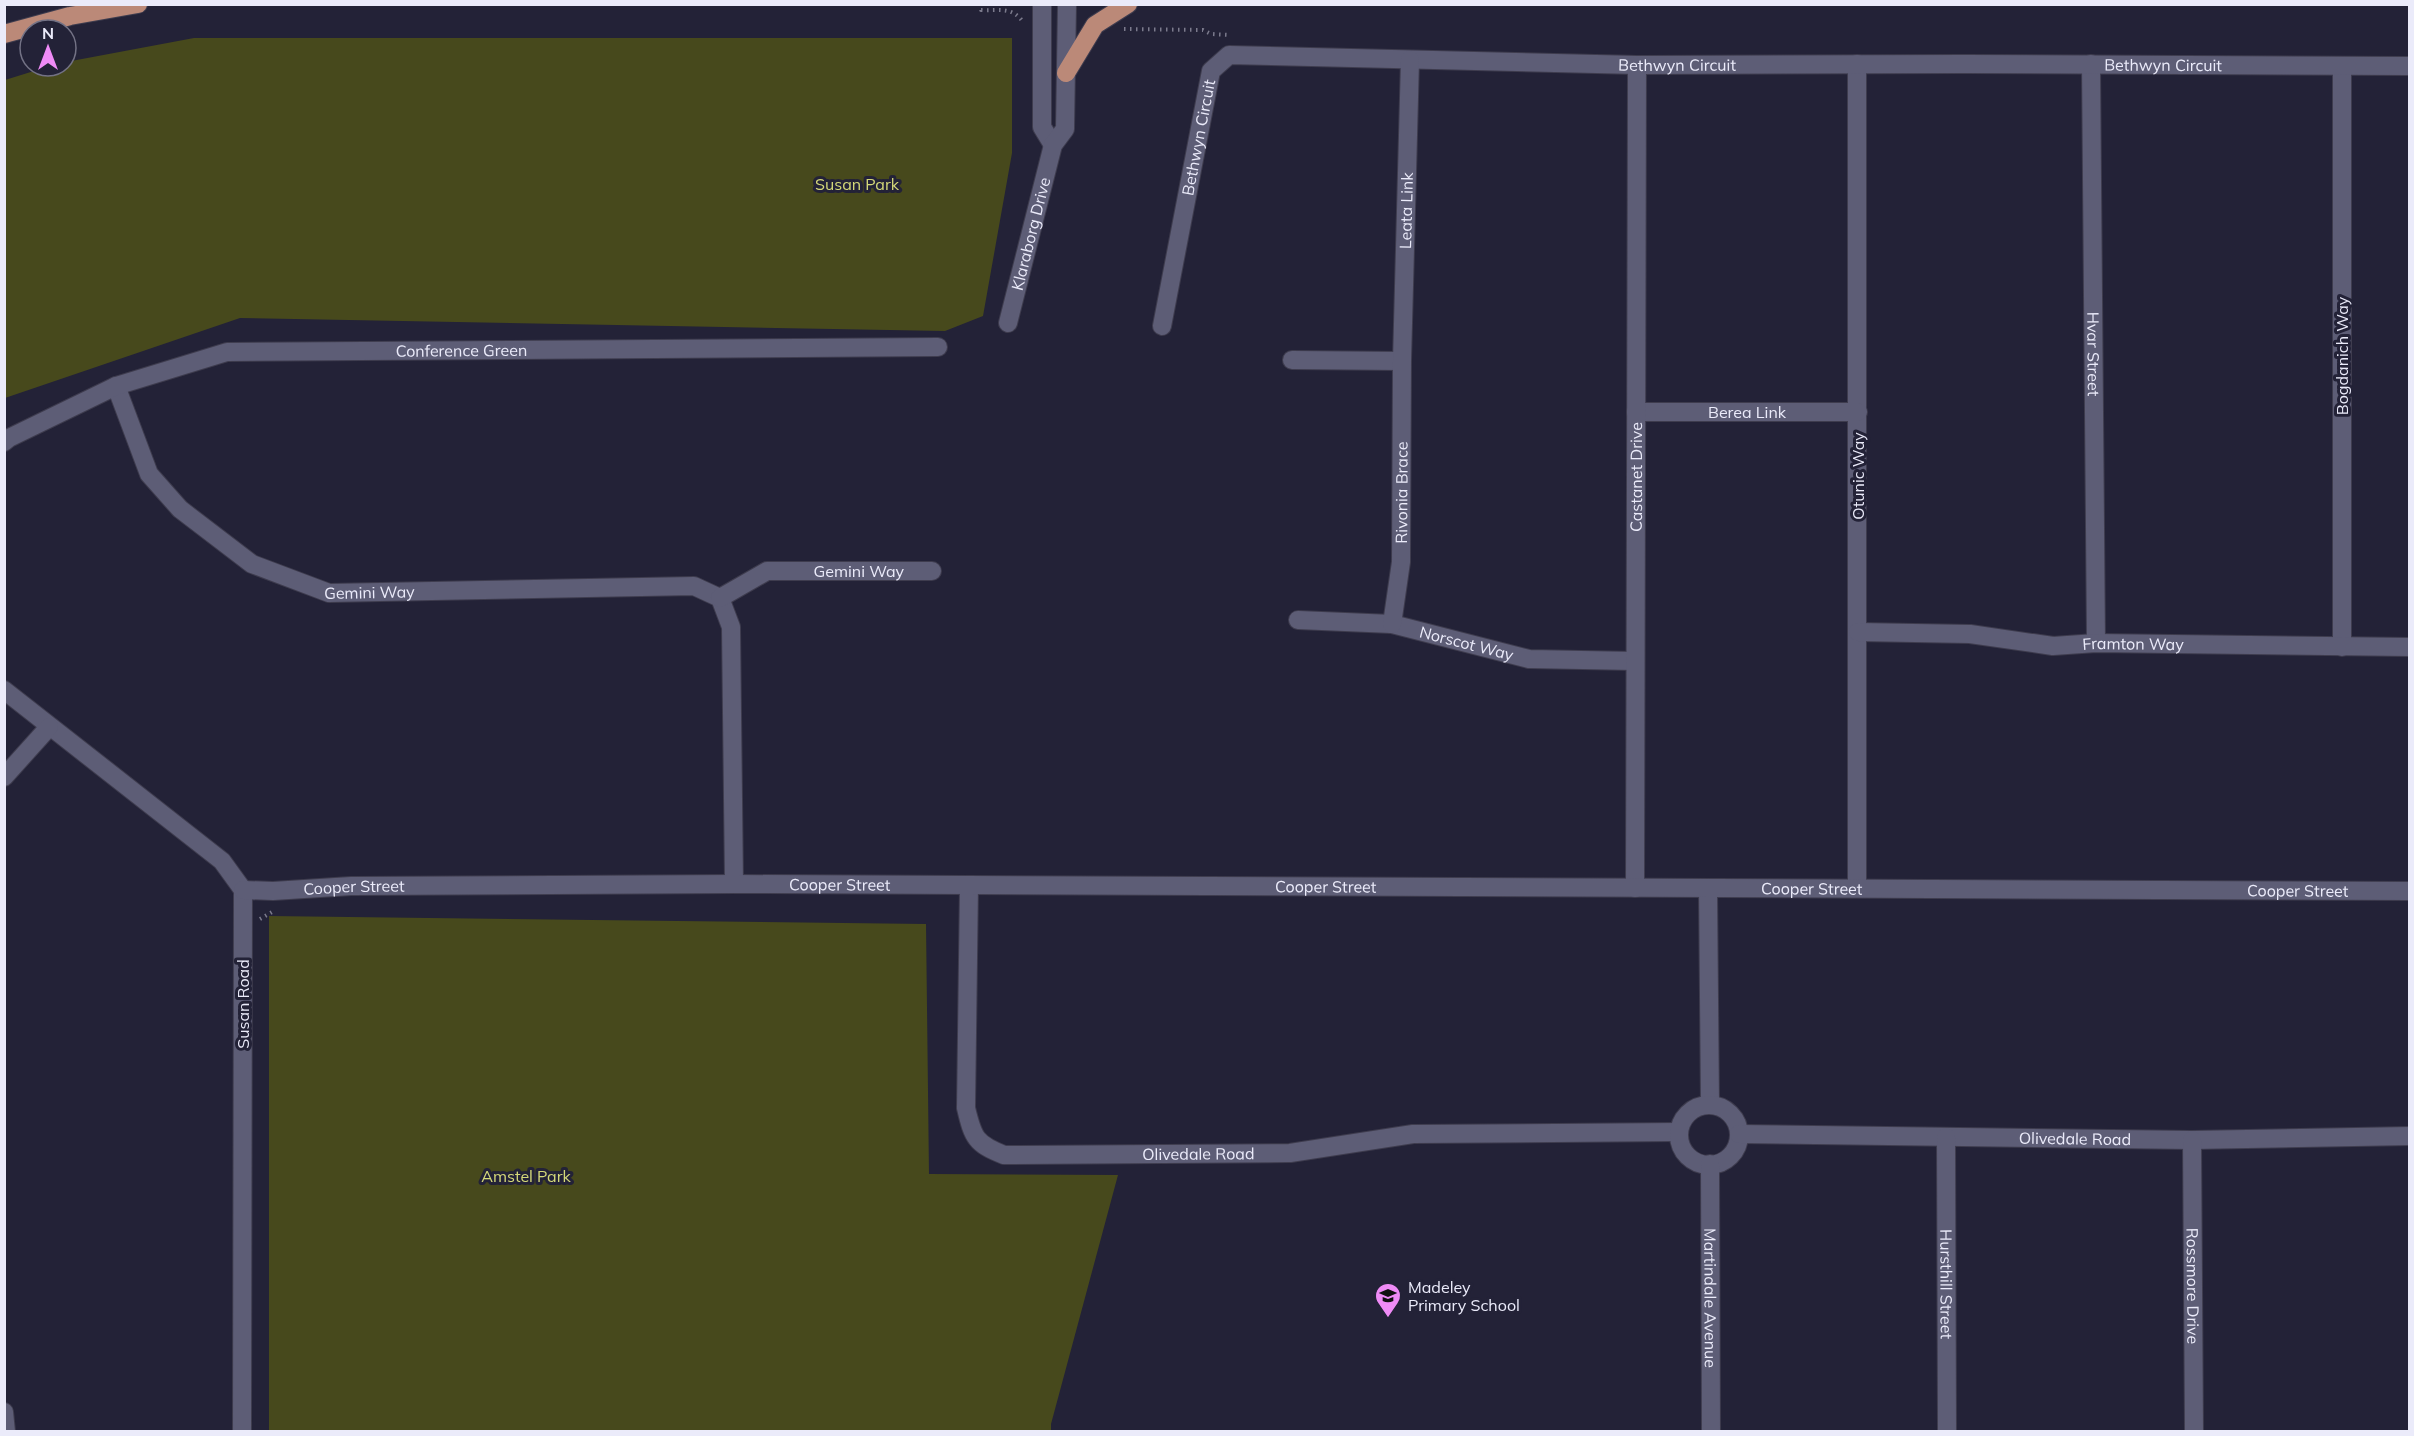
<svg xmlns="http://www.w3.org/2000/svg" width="2414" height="1436" font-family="Mulish,sans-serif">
  <rect width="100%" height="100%" fill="#232237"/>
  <path fill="#47491c" d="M194,38h818v115l-29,163 -38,15 -705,-13 -235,80v-318l45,-14h16v-4z
    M269,916l657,8 3,250 189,1 -67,249v7h-782z"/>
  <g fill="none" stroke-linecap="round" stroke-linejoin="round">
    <defs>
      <g id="minor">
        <path d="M1042,4v123l11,18"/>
        <path d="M1857,64v824"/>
        <path id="s1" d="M2091,64l5,579"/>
        <path d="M2342,66v581"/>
        <path id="s2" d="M1008,323l45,-178 12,-16 2,-125"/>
        <path id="s3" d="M1162,326l49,-255 18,-16 408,10 328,-1 445,2"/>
        <path d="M1292,360l110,1"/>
        <path id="s4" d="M116,386l33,88 31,35 72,55 77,29 365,-7 26,12 11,29 3,257"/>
        <path id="s5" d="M1636,412h222"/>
        <path id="s6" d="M4,442l5,-4 107,-52 111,-34 711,-5"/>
        <path id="s7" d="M720,598l47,-27h165"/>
        <path id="s8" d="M1298,620l94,4 137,35 106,2"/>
        <path id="s9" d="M1392,624l9,-62 1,-201 8,-301"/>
        <path id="s10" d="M1858,632l112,2 83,12 43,-3 314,4"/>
        <path d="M4,690l218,171 21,29 -1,542"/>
        <path d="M4,777l45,-50"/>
        <path id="s11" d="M969,885l-3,223c7,30 10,36 38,47l286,-2 123,-19 266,-2"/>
        <path id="s12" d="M1635,888l2,-823"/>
        <path d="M1708,888l2,217"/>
        <path id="s13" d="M243,890l30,1 78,-5 383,-2 1676,7"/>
        <circle cx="1709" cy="1135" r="30"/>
        <path id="s14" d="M1739,1134l453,6 218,-4"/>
        <path id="s15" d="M1946,1137l1,295"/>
        <path id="s16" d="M2192,1140l2,292"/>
        <path id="s17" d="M1710,1164l1,268"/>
        <path d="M4,1412l2,20"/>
      </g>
      <path id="major" d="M4,34l66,-18 68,-12
        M1066,73l29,-48 33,-21"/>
    </defs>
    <use href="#minor" stroke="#3e3c4e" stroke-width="20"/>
    <use href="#major" stroke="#3e3c4e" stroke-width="20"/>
    <path stroke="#7c7b8d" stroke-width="4" stroke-dasharray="1.5 4.5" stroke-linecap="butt" d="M980,4l1,6c17,1 31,-4 42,12
      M1124,29l79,1 8,4 18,1
      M260,919l12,-7v-3"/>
    <use href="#minor" stroke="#5d5d76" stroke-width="18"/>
    <use href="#major" stroke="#bb8978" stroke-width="18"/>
  </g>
  <defs>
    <symbol id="school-pin" viewBox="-11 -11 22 30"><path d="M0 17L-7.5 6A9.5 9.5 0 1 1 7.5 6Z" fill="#ef8bf6" stroke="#232237"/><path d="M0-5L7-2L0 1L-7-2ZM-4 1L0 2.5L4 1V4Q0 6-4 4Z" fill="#111"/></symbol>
  </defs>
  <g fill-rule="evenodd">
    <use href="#school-pin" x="1373" y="1281" width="30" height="40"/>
  </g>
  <g text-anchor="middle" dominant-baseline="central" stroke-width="6" stroke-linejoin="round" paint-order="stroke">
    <g font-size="16" fill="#ebebfa" stroke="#232237">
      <text stroke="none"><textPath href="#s3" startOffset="732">Bethwyn Circuit</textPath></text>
      <text stroke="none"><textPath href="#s3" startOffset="1218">Bethwyn Circuit</textPath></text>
      <text stroke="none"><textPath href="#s3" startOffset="192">Bethwyn Circuit</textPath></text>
      <text stroke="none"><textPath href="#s9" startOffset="414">Leata Link</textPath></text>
      <text stroke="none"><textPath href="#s2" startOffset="92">Klaraborg Drive</textPath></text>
      <text stroke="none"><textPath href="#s6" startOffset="476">Conference Green</textPath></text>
      <text stroke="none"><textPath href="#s1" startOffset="290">Hvar Street</textPath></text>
      <text transform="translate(2342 356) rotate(-90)">Bogdanich Way</text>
      <text stroke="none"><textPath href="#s5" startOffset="111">Berea Link</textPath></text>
      <text transform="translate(1858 476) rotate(-90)">Otunic Way</text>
      <text stroke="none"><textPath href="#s12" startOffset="411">Castanet Drive</textPath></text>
      <text stroke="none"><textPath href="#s9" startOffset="132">Rivonia Brace</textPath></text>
      <text stroke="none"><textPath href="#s7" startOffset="146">Gemini Way</textPath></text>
      <text stroke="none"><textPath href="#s4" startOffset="354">Gemini Way</textPath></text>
      <text stroke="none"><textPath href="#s8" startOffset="171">Norscot Way</textPath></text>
      <text stroke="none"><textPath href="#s10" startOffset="276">Framton Way</textPath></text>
      <text stroke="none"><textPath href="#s13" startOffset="597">Cooper Street</textPath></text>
      <text stroke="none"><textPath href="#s13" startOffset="1083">Cooper Street</textPath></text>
      <text stroke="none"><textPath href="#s13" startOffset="111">Cooper Street</textPath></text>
      <text stroke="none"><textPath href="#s13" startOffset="1569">Cooper Street</textPath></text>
      <text stroke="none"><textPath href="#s13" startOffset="2055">Cooper Street</textPath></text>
      <text transform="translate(243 1004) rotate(-90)">Susan Road</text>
      <text stroke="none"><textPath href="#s14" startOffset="336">Olivedale Road</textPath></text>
      <text stroke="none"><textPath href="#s11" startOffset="482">Olivedale Road</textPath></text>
      <text stroke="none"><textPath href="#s15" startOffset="147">Hursthill Street</textPath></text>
      <text stroke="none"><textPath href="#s16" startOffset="146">Rossmore Drive</textPath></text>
      <text stroke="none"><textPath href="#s17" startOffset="134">Martindale Avenue</textPath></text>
    </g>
    <g font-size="16" fill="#d6da79" stroke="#232237">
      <text x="857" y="184">Susan Park</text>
      <text x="526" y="1176">Amstel Park</text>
    </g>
    <g font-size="16" fill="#ebebfa" stroke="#232237" text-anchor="start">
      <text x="1408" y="1287">Madeley<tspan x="1408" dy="18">Primary School</tspan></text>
    </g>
  </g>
  <rect width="2414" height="1436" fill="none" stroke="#ebebfa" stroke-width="12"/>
  <g transform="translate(48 48)"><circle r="28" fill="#232237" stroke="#737285" stroke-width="1.5"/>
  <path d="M0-4.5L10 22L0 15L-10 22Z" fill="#ef8bf6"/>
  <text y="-9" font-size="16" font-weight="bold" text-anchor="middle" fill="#ebebfa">N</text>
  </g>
</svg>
